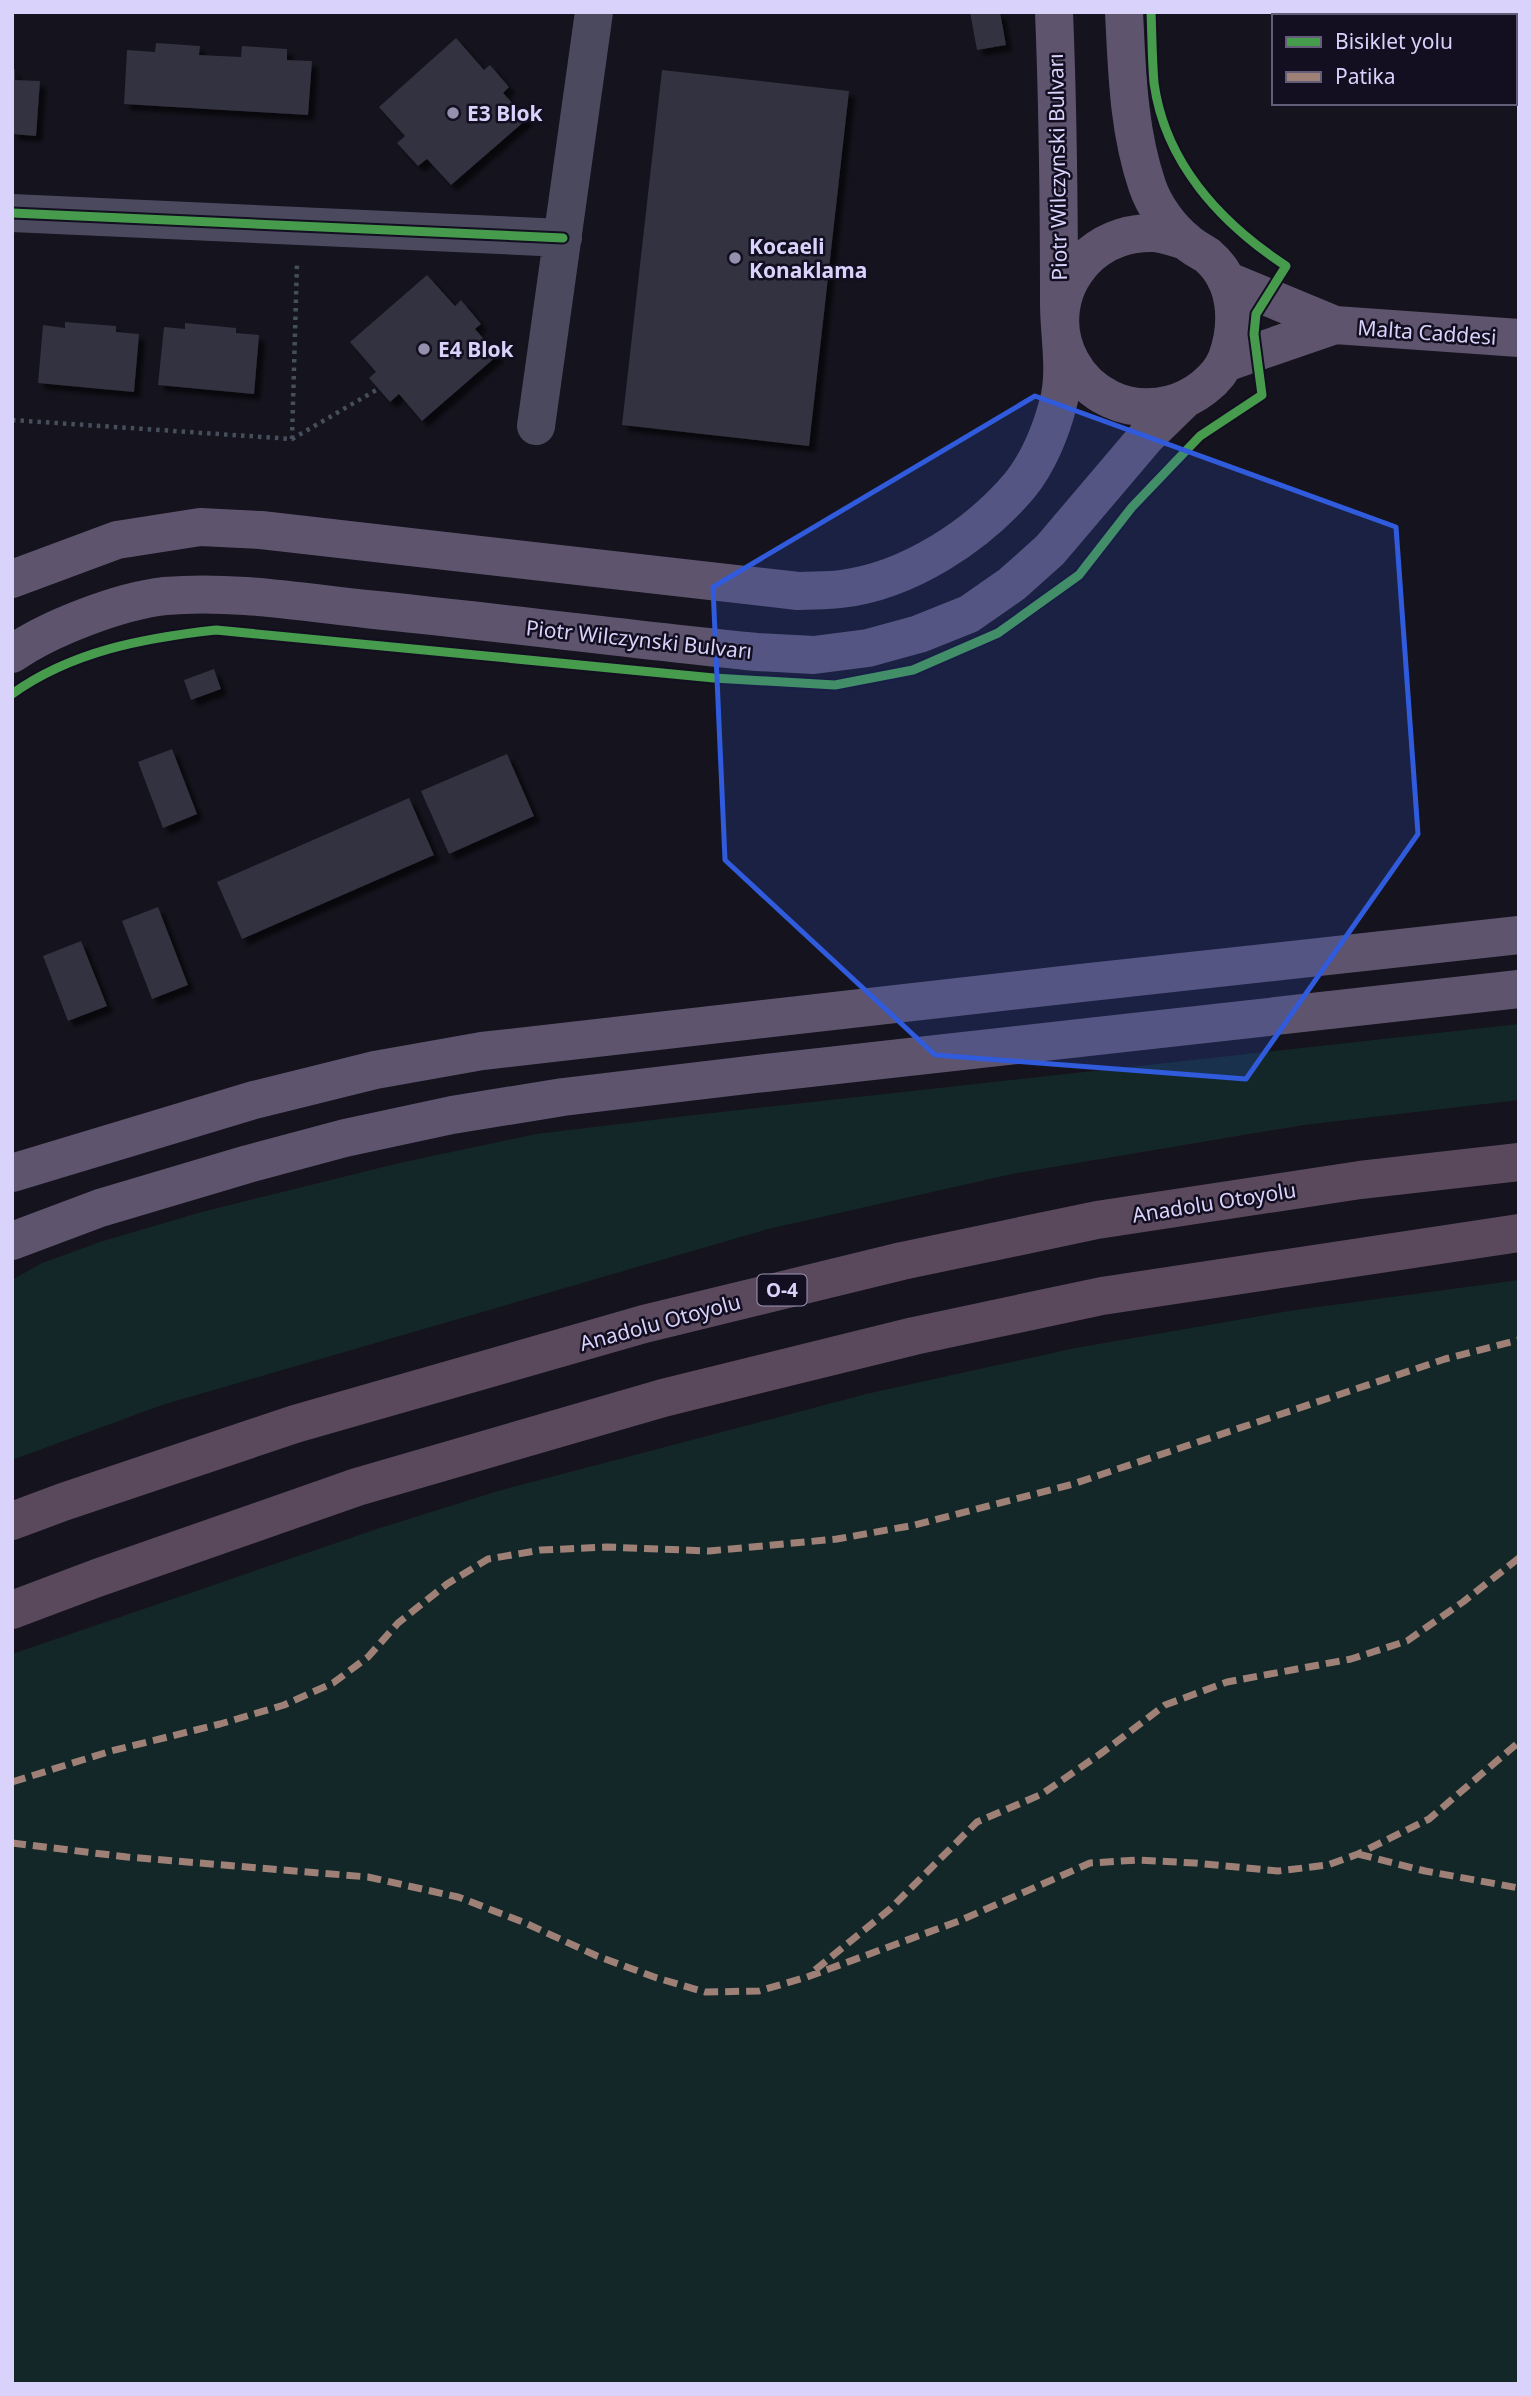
<svg xmlns="http://www.w3.org/2000/svg" width="1531" height="2396" font-family="'Noto Sans',sans-serif">
  <defs>
    <filter id="shadow"><feDropShadow dx="6" dy="6" stdDeviation="2" flood-color="#0009"/></filter>
  </defs>
  <rect width="100%" height="100%" fill="#15131d"/>
  <path fill="#132728" d="M1519,1024v76l-215,25 -292,49 -244,55 -606,176 -150,55v-180l30,-17 61,-22 95,-28 197,-49 141,-30 158,-19z
    M1519,1280v1104h-1507v-730l365,-125 121,-38 368,-97 209,-46 220,-38z"/>
  <path fill="#33313f" filter="url(#shadow)" d="M970,12h30l6,33 -29,5z
    M456,38l28,32 6,-5 19,22 -6,6 24,26 -76,66 -24,-26 -9,7 -21,-23 8,-7 -26,-29z
    M156,43l44,3 -1,9 42,2 1,-11 45,3v11l25,1 -4,54 -184,-11 3,-54 28,2z
    M12,69h3v11l25,1 -4,55 -24,-2z
    M662,70l187,21 -40,355 -187,-21z
    M427,275l28,31 6,-6 20,24 -6,5 23,26 -76,66 -23,-27 -9,8 -21,-24 7,-6 -26,-30z
    M65,322l51,4v6l23,2 -5,58 -96,-9 5,-58 22,3z
    M185,323l51,5v5l23,2 -5,59 -96,-9 6,-58 21,2z
    M214,669l7,20 -30,11 -7,-20z
    M172,749l25,65 -34,14 -25,-66z
    M507,754l27,62 -85,38 -28,-63z
    M409,798l25,57 -192,84 -25,-57z
    M158,907l30,78 -36,14 -30,-78z
    M81,941l26,65 -39,15 -25,-65z"/>
  <g fill="none" stroke-linecap="round" stroke-linejoin="round">
    <path stroke="#454f5b" stroke-width="4.5" stroke-dasharray="3.5 5" stroke-linecap="butt" d="M1498,12l21,1
      M12,420l280,19 86,-50
      M292,439l5,-176"/>
    <path stroke="#4b495d" stroke-width="38" d="M12,213l551,25
      M536,426l58,-414"/>
    <path stroke="#5e546e" stroke-width="38" d="M1124,12c3,58 4,117 23,173 7,21 22,42 39,56 6,6 15,10 22,15 30,26 31,68 19,102 -9,23 -34,40 -56,46 -91,23 -150,-87 -80,-150 18,-15 41,-22 64,-21 10,1 21,5 31,8
      M1226,280l109,45 184,13
      M1225,363l110,-38
      M12,579l105,-39 83,-13 61,3 537,61c14,-1 29,0 43,-2 67,-8 136,-53 179,-104 18,-22 31,-54 38,-81 9,-32 1,-68 1,-100 0,-98 -1,-195 -5,-292
      M12,654c37,-26 108,-53 153,-58 66,-6 136,6 201,13 131,13 261,30 391,43l57,3 54,-7 51,-14 50,-20 43,-30 38,-34 96,-113 37,-36
      M12,1173l242,-73 121,-30 107,-19 590,-67 447,-49
      M12,1241l88,-33 148,-44 97,-26 107,-23 111,-18 193,-23 763,-85"/>
    <path stroke="#5a495d" stroke-width="38" d="M12,1521l51,-19 232,-78 349,-100 258,-63 195,-41 263,-40 159,-18
      M12,1610l85,-32 260,-91 306,-89 251,-62 188,-40 417,-63"/>
    <path stroke="#9e8076" stroke-width="7" stroke-dasharray="14 7" stroke-linecap="butt" d="M12,1782l99,-31 109,-27 64,-19 49,-22 35,-26 30,-34 49,-39 41,-25 53,-9 66,-3 102,4 128,-12 78,-14 158,-41 372,-125 74,-19
      M12,1843l115,14 241,20 90,20 65,25 74,34 60,22 48,14 54,-1 48,-14 152,-56 131,-58 49,-3 56,3 83,8 50,-6 30,-11 71,-35 90,-77
      M1358,1854l67,17 94,17
      M815,1970l75,-61 87,-87 65,-28 61,-42 62,-47 62,-23 124,-23 56,-18 56,-39 56,-44"/>
    <defs>
      <path id="cycleway" d="M12,213l551,25
        M12,694c60,-43 132,-56 204,-64l498,48 121,7 78,-15 85,-37 81,-58 53,-68 68,-71 62,-41 -8,-61 2,-20 30,-48c-65,-43 -121,-103 -132,-183 -2,-24 -2,-47 -3,-71"/>
    </defs>
    <use href="#cycleway" stroke="#130f21" stroke-width="13"/>
    <use href="#cycleway" stroke="#469c4c" stroke-width="9"/>
  </g>
  <path fill="#305bdc" fill-opacity="0.2" stroke="#305bdc" stroke-width="5" stroke-linejoin="round" d="M1035,396l361,131 22,307 -172,245 -311,-24 -210,-195 -12,-273z"/>
  <g fill="#9490ad" stroke="#130f21" stroke-width="2.5">
    <circle cx="453" cy="113" r="7"/>
    <circle cx="735" cy="258" r="7"/>
    <circle cx="424" cy="349" r="7"/>
  </g>
  <g text-anchor="middle" dominant-baseline="central" stroke-width="5" stroke-linejoin="round" paint-order="stroke">
    <rect fill="#130f21" stroke="#9e98ba" stroke-width="2" x="757.5" y="1274.5" width="49" height="31" rx="5"/>
    <g font-size="19" font-weight="bold" fill="#d9d3fb">
      <text x="782" y="1290">O-4</text>
    </g>
    <g font-size="21" font-weight="bold" fill="#d9d3fb" stroke="#130f21" text-anchor="start">
      <text x="467" y="113">E3 Blok</text>
      <text x="749" y="246">Kocaeli<tspan x="749" dy="24">Konaklama</tspan></text>
      <text x="438" y="349">E4 Blok</text>
    </g>
    <g font-size="21" fill="#d9d3fb" stroke="#130f21">
      <text transform="translate(1057 167) rotate(-91)">Piotr Wilczynski Bulvarı</text>
      <text transform="translate(1427 332) rotate(4)">Malta Caddesi</text>
      <text transform="translate(639 639) rotate(6)">Piotr Wilczynski Bulvarı</text>
      <text transform="translate(1214 1202) rotate(-9)">Anadolu Otoyolu</text>
      <text transform="translate(660 1322) rotate(-15)">Anadolu Otoyolu</text>
    </g>
  </g>
  <rect width="1531" height="2396" fill="none" stroke="#d9d3fb" stroke-width="28"/>
  <rect x="1272" y="14" width="245" height="91" fill="#130f21" stroke="#625d78" stroke-width="2"/>
  <rect x="1286" y="37" width="35" height="10" fill="#469c4c" stroke="#625d78" stroke-width="2"/>
  <text x="1335" y="49" font-size="21" fill="#d9d3fb">Bisiklet yolu</text>
  <rect x="1286" y="72" width="35" height="10" fill="#9e8076" stroke="#625d78" stroke-width="2"/>
  <text x="1335" y="84" font-size="21" fill="#d9d3fb">Patika</text>
</svg>
